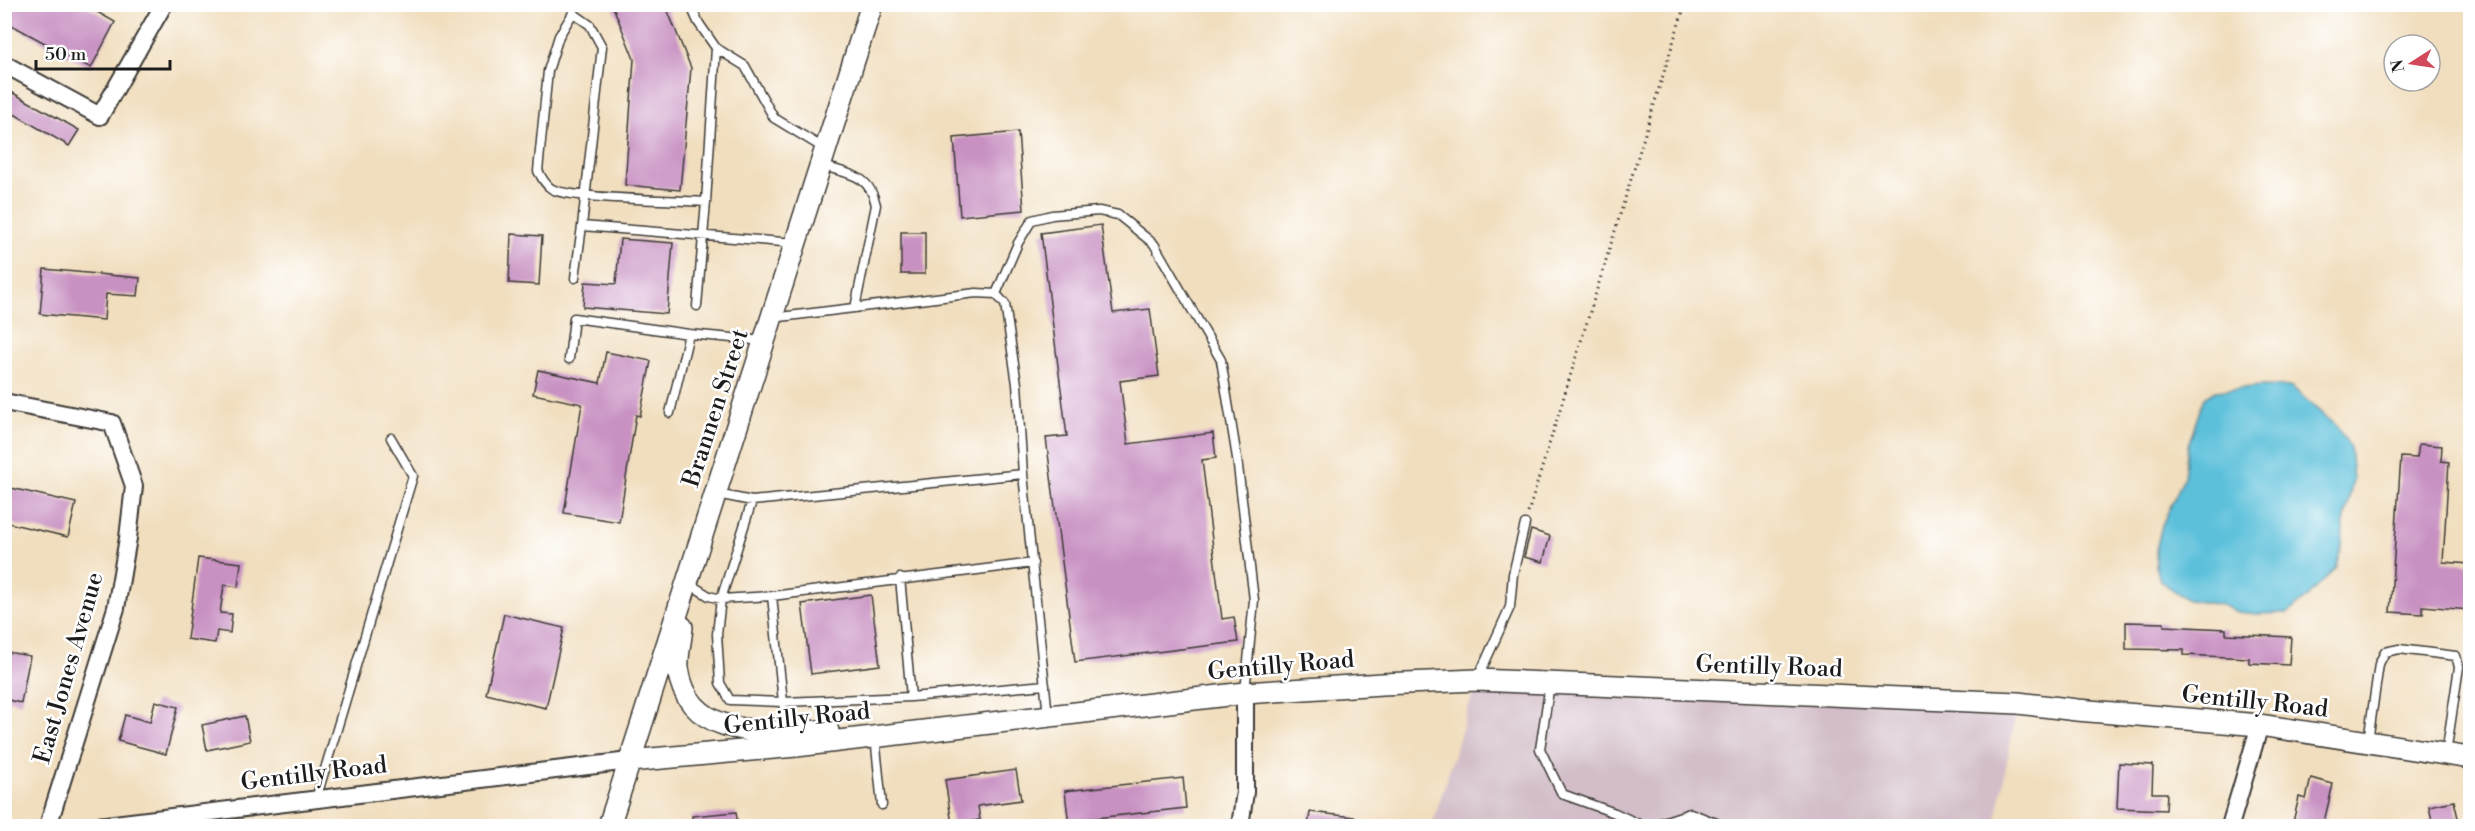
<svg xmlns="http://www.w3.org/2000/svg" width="2475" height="831" font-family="'Libre Bodoni',serif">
  <rect width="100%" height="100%" fill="#fff"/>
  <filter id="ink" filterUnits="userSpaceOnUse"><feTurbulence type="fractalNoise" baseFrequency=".0167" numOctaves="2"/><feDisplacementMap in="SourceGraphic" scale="12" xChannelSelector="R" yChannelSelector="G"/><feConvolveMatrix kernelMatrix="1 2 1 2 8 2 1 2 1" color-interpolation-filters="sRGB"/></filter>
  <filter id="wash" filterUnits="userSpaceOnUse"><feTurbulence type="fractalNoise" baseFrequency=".008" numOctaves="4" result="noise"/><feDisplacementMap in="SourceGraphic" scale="24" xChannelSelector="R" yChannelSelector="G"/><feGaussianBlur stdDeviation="1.35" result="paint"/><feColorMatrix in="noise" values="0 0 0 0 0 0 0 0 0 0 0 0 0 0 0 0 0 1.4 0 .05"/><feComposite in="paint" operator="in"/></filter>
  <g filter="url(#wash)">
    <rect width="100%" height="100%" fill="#f1debe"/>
    <path fill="#d2bdc8" d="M1477,680l541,23 -23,123h-563z"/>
    <path fill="#5cc0da" stroke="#3c6e7b" stroke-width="1.5" d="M2262,386l30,1 46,41 12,19 3,32 -10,49 -1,18 -7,22 -25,27 -22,18 -31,1 -20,-2 -15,-7 -34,-5 -28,-19 -4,-15v-16l6,-25 22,-48 4,-32 16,-47 11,-7z"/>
    <g id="blocks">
      <path fill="#c891c2" d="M4,4h79l32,18 -24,46 -87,-47z
        M612,4h53l26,64 -11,122 -55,-5 9,-126z
        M4,88l75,42 -10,16 -65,-38z
        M1018,132l6,78 -64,6 -6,-78z
        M1101,225l12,88 37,-4 9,67 -39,5 8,63 85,-11 3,25 -14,2 20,159 12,-2 4,25 -163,20 -29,-224 21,-2 -26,-203z
        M901,232h24v42h-24z
        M511,234l31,2 -3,49 -30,-2z
        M620,239l53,4 -6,71 -84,-7 2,-25 31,2z
        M44,269l96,9 -2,18 -32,-2 -2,26 -64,-6z
        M606,352l45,9 -11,55 -4,-1 -17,107 -55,-9 18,-109 -49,-10 5,-24 62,13z
        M2419,444l23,2 -1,15 8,1 -6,100 27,2v46l-47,-4v8l-33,-2 11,-155 16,1z
        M11,488l65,15 -8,34 -64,-15z
        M1531,530l19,6 -7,26 -19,-5z
        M198,558l43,5 -3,24 -14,-2 -4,28 12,1 -2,19 -13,-2 -2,12 -28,-4z
        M871,595l9,70 -69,9 -9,-70z
        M504,614l60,14 -18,80 -60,-14z
        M2126,622l38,1v3l62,3v5l65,3 -2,28 -40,-2v-5l-65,-3v-5l-58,-1z
        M7,652l23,4 -9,47 -17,-4z
        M155,701l23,6 -12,47 -48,-13 7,-26 25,7z
        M245,716l5,25 -43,9 -5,-25z
        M2119,763l34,2 -1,28h15l-1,17 -49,-2z
        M1016,770l5,30 -43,6 2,14 -28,4 -7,-44z
        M1183,778l3,30 -99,11 1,7h-19l-4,-35z
        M2311,778l22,6 -10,42h-31l7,-29 7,2z
        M2454,801l6,25h-27l-4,-20z
        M736,812l2,14h-46v-10z
        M1310,812l44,5 -1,9h-45z"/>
    </g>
  </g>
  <g filter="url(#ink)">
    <use href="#blocks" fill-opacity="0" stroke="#3c3934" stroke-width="1.5"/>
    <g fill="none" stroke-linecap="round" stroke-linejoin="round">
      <defs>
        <path id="service" d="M572,4l1,9 -14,23 -11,35 -10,100c4,7 7,14 14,18 16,10 128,11 154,13l10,-154
          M690,4l8,18 18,26 29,18 29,52 51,31
          M573,13l17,12 12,22 -20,179 213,17
          M821,165c28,10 48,8 55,40l-21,103
          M575,278l7,-52
          M996,294l22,-51 14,-23 20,-5 47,-4 19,4 36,29 67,116 16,98 17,142 -9,92
          M697,306l9,-104
          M772,318l204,-25 20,1 9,10 12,80 6,90
          M569,359l5,-41 115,16 75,7
          M670,413l19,-79
          M717,494l35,7 271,-27 25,242
          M752,501l-31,98 -4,35 3,49 10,17 53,2 -11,-106
          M688,583l21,13 12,3 51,-3 261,-33
          M1477,680l33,-73 3,-33 12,-50
          M1550,684l-10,65 22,45 53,19 28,13
          M911,697l134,-12
          M786,730l-3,-28 128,-5 -11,-119
          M875,737l7,68
          M2368,741l11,-77 6,-12 14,-3 57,7 3,11 -13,87
          M316,799l97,-323 -22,-38
          M1651,826l39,-13 34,13"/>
        <path id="minor" d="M4,64l96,52 64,-112
          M4,402l108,21 22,63 -6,52 -12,70 -68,218
          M98,826l531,-65
          M1240,826l5,-34v-99
          M2230,826l30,-101"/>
        <path id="tertiary" d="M682,627c-1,13 -5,28 -4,41 10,75 94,63 150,63
          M629,761l167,-15 449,-53 137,-9 95,-4 541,23 59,7 183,15 210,33
          M609,826l263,-822"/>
      </defs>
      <use href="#service" stroke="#3c3934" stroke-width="11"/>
      <use href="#minor" stroke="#3c3934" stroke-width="20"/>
      <use href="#tertiary" stroke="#3c3934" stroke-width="24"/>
      <path stroke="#3c3934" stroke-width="3" stroke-dasharray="1.5 4.5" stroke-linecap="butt" d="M1528,513l157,-509"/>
      <use href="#service" stroke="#fff" stroke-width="8"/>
      <use href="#minor" stroke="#fff" stroke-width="16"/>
      <use href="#tertiary" stroke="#fff" stroke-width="21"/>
    </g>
  </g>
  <g text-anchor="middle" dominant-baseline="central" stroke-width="5" stroke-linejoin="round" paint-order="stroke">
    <g font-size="24" fill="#1c1c1c" stroke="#fff">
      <text transform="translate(716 408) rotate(-72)">Brannen Street</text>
      <text transform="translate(1281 666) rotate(-5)">Gentilly Road</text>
      <text transform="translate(1769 667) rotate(2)">Gentilly Road</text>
      <text transform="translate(69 668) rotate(-74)">East Jones Avenue</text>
      <text transform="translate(2255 702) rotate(6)">Gentilly Road</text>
      <text transform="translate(797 719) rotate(-6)">Gentilly Road</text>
      <text transform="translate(314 774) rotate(-7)">Gentilly Road</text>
    </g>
  </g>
  <rect width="2475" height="831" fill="none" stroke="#fff" stroke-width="24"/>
  <g transform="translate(2412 63) rotate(258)"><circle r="28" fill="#ffffff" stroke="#a4a4a4" stroke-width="1.5"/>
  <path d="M0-4.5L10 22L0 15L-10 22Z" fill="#d1495b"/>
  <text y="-9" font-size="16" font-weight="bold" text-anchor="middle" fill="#1c1c1c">N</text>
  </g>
  <path d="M36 60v9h134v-9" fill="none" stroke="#1c1c1c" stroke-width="3"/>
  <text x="45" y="60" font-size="18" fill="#1c1c1c" stroke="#ffffff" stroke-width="4.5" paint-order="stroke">50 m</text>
</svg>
